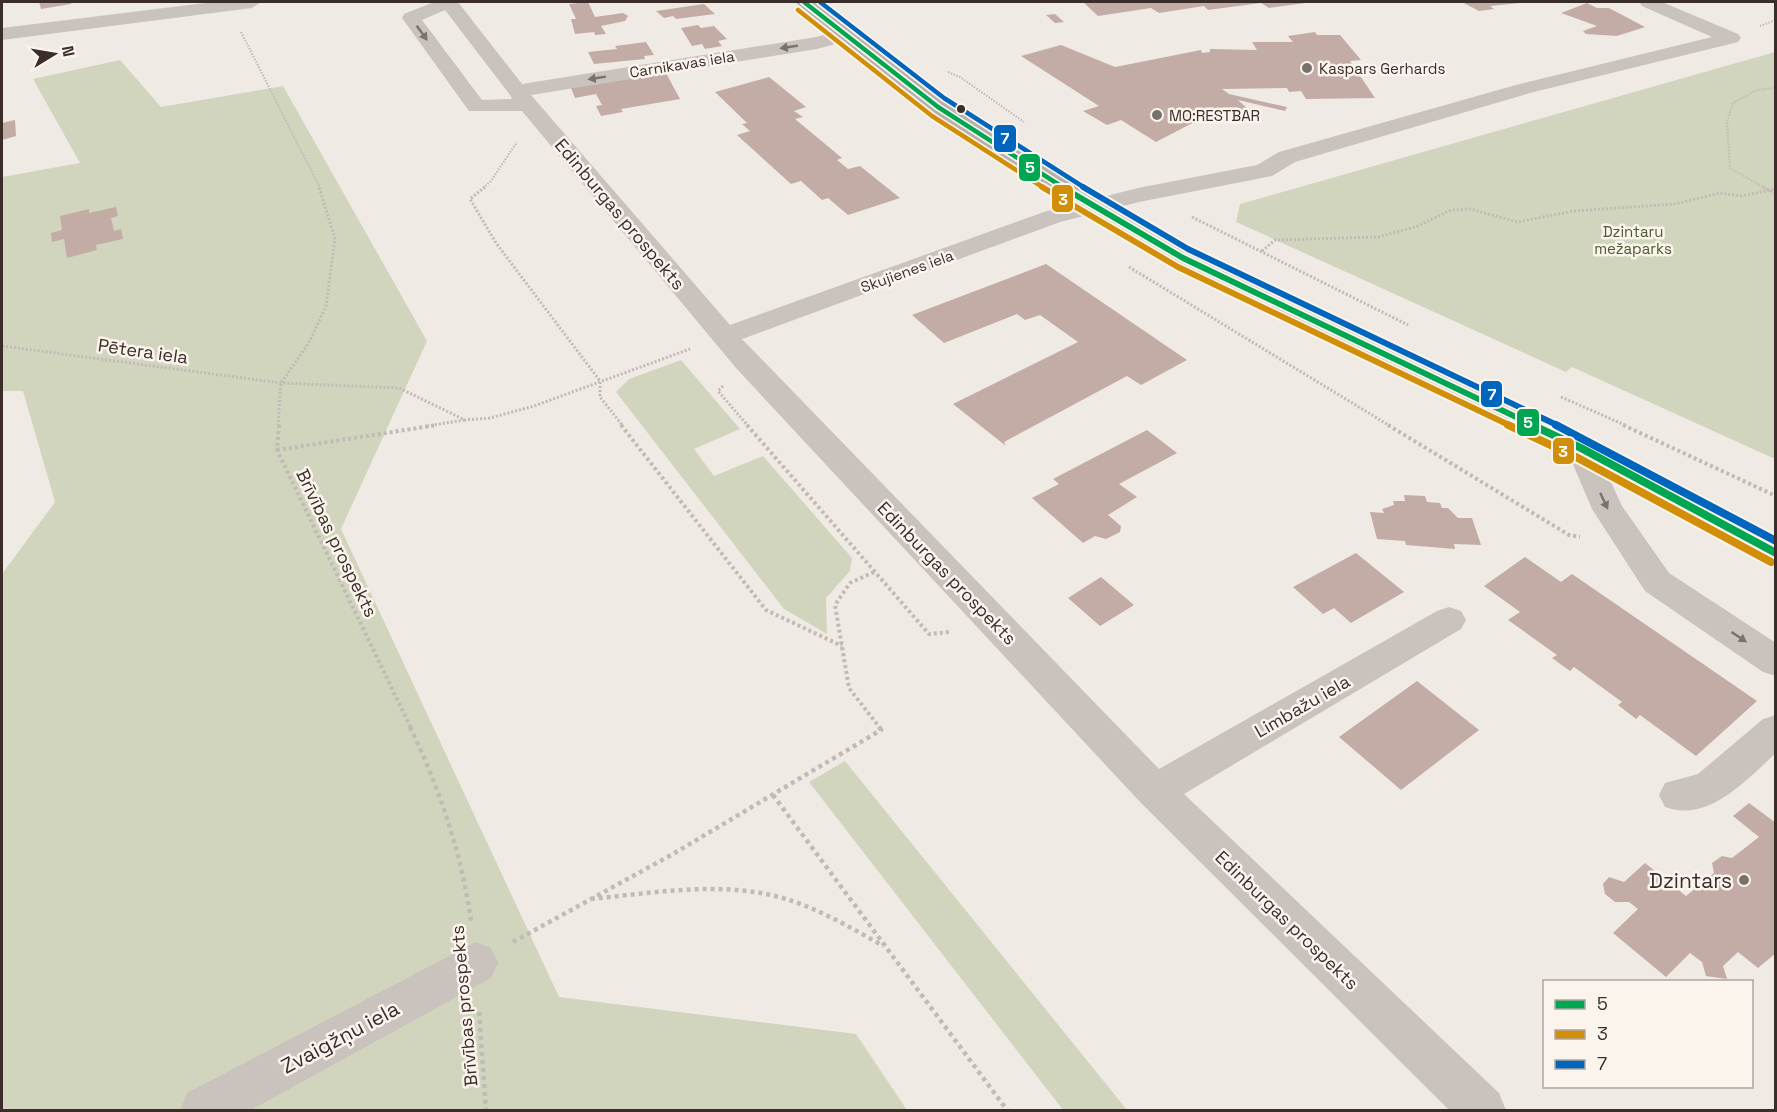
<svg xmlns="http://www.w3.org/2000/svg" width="1777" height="1112" font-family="'Space Grotesk',sans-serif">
  <rect width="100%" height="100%" fill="#f0eae4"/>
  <path fill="#d2d5be" d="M1775,52v407l-203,-92 -6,5 -330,-150 4,-18z
    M120,60l41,47 122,-21 144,255 -86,188 218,468 297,37 51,76h-905v-536l53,-72 -32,-111h-21v-214l78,-14 -47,-84z
    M681,360l59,69 -46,20 20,27 49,-20 89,102 -2,13 -24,27 1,36 -43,-25 -168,-217 13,-13z
    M845,761l282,349h-64l-254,-328z"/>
  <path fill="#c3aca6" d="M39,2h32v2l-30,5z
    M588,2l7,15 28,-4 5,3 -3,5 -24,5 5,8 -11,1 -1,-3 -19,2 -4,-15h5l-7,-15z
    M1083,2h223v1l-37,5 -8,-5 -53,7 -4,-4 -45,7 -8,-5 -53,8z
    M1462,2h58v1l-30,3 4,3 -15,2z
    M1587,3l10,5h12l36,19 -28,9 -31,-2 -3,-3 14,-5 -36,-13z
    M704,4l11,10 -39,5 -3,-3 -9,2 -8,-7z
    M1055,14l9,8 -9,1 -9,-8z
    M698,25l3,3 13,-2 13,13 -9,2 4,5 -17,3 -3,-5 -10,2 -11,-18z
    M1315,32l2,3h23l21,25 -11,1 25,37 -69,1 -5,-8 -12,1 -2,-4 -65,1 7,5 58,13 -2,4 -47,-11 12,11 -46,6 -48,25 -35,-22 -14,5 -24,-14 16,-5 -78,-50 40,-11 54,22 86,-17 1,3 8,-1v-3l47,1 -5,-8h41l-5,-6z
    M646,42l8,13 -10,1 1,3 -51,5 -6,-12 29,-3 -2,-3z
    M666,73l14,26 -59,10 2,3 -22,4 -5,-10 6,-1 -6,-11 -21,4 -4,-10z
    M769,77l37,30 -12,4 9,6 -8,2 47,39 -5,2 11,9 12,-3 40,32 -52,17 -20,-17 -6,2 -21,-19 -10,3 -54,-49 13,-4 -8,-7 5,-1 -32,-31z
    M15,120l1,16 -14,4v-17z
    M116,207l2,9 -7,2 3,13 7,-2 2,10 -27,6 1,5 -30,8 -3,-19 -12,3 -1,-9 11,-3 -2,-14 29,-7v4z
    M1046,264l141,96 -46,25 -14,-9 -123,66 2,4 -53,-42 125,-62 -38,-27 -15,5 -8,-6 -73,29 -32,-28z
    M1147,430l30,23 -58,31 18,13 -29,18 13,11 -1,6 -14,7 -11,-3 -12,7 -51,-45 27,-14 -6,-5z
    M1404,495l21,1 2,6 13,1 2,5h6l10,10h14l9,27 -27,-1 1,5 -49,-4 -1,-4 -28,-2 -7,-27 14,1 -2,-4 12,-4 -1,-4h12z
    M1356,553l48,39 -53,31 -17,-15 -11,6 -30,-27z
    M1525,557l36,25 11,-8 185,127 -61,55 -56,-41 -4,4 -18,-14 4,-3 -48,-35 -4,4 -18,-13 5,-3 -49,-35 12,-8 -36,-26z
    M1101,577l33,28 -34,21 -32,-28z
    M1417,681l62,49 -78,60 -62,-53z
    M1749,803l27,20v130l-18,15 -20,-16 -15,14 4,13 -21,-3 -4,-14 -12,-9 -24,24 -53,-44 25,-24 -9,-7h-14l-10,-8 -2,-10 6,-7 15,5 21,-19 41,33 28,-23 -2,-10 10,-7 10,2 27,-21 -26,-21z"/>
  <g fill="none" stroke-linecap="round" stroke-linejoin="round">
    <path stroke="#c2bab5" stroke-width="2" stroke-dasharray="1.5 1.5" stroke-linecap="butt" d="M1760,26l16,-6
      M241,32l79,156
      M948,72l12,5 64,45
      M483,188l8,-7 26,-39
      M1765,188l-35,-20 -3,-46 6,-19 24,-13 19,-2"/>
    <path stroke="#c2bab5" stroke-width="3" stroke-dasharray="2 2" stroke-linecap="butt" d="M485,187l-15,12 26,44 104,138v16l23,29
      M1763,187l13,7
      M1192,217l216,108
      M1262,251l13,-11 103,-3 40,-11 33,-16 19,-1 47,13 57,-11 101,-7 45,-11 21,3 35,-7
      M1129,267l261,159
      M2,346l279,37 118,5 66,32 25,-2 44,-12 156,-57
      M723,386l-5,5 30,35
      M1561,397l66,29
      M278,426l3,-43 29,-42 16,-35 9,-67 -16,-52
      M427,426l38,-6"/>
    <path stroke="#c2bab5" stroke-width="4" stroke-dasharray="3 3" stroke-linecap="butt" d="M279,425l-2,25 134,278
      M621,425l145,185 76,36
      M747,425l182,209 20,-2
      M1388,425l181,110 11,2
      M1623,425l153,71
      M277,450l160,-25
      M874,572l-24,11 -15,22 14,83 31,40"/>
    <path stroke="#c2bab5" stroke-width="4.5" stroke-dasharray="4 4" stroke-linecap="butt" d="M410,727c29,60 52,128 61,194
      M773,795l234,315
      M591,899c61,-6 128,-18 188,-2 37,10 71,30 104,49
      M513,942l160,-88 208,-124 -2,-3
      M479,1012l7,98"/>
    <path fill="#c9c2bd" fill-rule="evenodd" d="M213,2h48l-9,6 -250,32v-12z
      M434,2h24l64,82 294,-47 30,-8 7,2 3,4 -3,4 -36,10 -286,46 199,230 314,-113 94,-24 119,-23 22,-13 237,-67 196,-48 -70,-31 -3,-4h23l76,32 3,4 -3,4 -208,51 -235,69 -23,14 -133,26 -79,20 -318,117 417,430 278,-158 12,-4 12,4 5,9 -5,9 -277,165 315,299 7,17h-57l-308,-307 -405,-435 -214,-257h-53l-67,-93 2,-4zM445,10l65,85 2,4 -30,1 -60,-80z
      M1581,438l11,3 30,65 47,67 107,70v33l-13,-4 -118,-81 -53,-82 -26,-61 4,-7z
      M1776,715v38c-30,27 -67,70 -111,54l-6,-12 6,-12 33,-9 65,-55z
      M476,942l15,6 7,15 -7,15 -240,132h-71l7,-17z"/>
    <path fill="#b8b0ac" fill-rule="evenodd" d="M795,2h20l130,101 90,58 157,92 400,188 184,97v27l-12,-4 -194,-106 -396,-192 -155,-92 -88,-60z"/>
    <defs>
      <path id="bus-1-far2" d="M804,2l134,105 126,81"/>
      <path id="bus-1-far1" d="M1062,187l121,71 352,168"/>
      <path id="bus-1" d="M1532,425l49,23 195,105"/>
      <path id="bus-2-far2" d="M798,10l134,106 112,72"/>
      <path id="bus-2-far1" d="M1042,187l136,80 333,159"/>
      <path id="bus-2" d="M1508,425l68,32 195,105"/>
      <path id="bus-3-far2" d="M820,2l124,96 141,90"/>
      <path id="bus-3-far1" d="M1083,187l105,62 371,177"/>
      <path id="bus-3" d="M1556,425l220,116"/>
    </defs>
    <use href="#bus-1-far2" stroke="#fbf4ed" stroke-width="8"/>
    <use href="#bus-1-far1" stroke="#fbf4ed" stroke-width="10"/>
    <use href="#bus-1" stroke="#fbf4ed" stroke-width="12"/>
    <use href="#bus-2-far2" stroke="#fbf4ed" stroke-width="8"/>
    <use href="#bus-2-far1" stroke="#fbf4ed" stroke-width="10"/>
    <use href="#bus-2" stroke="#fbf4ed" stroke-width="12"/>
    <use href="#bus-3-far2" stroke="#fbf4ed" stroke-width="8"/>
    <use href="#bus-3-far1" stroke="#fbf4ed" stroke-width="10"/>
    <use href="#bus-3" stroke="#fbf4ed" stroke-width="12"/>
    <use href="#bus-1-far2" stroke="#00a651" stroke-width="4.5"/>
    <use href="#bus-1-far1" stroke="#00a651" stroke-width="6"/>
    <use href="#bus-1" stroke="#00a651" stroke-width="8"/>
    <use href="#bus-2-far2" stroke="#d18e08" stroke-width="4.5"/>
    <use href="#bus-2-far1" stroke="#d18e08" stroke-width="6"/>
    <use href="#bus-2" stroke="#d18e08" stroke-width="8"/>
    <use href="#bus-3-far2" stroke="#0065bd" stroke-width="4.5"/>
    <use href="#bus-3-far1" stroke="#0065bd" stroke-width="6"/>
    <use href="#bus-3" stroke="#0065bd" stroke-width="8"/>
  </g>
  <defs><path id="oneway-solid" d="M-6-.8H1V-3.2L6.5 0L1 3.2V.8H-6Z" transform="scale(1.5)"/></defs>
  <g fill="#7b716c">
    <use href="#oneway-solid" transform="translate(422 33) rotate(54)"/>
    <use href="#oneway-solid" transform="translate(789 47) rotate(171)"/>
    <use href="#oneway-solid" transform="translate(597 78) rotate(171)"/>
    <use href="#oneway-solid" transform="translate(1604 501) rotate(65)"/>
    <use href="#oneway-solid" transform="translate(1739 637) rotate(34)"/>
  </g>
  <g fill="#7a706b" stroke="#fbf4ed" stroke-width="2">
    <circle cx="1307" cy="68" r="6"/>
    <circle cx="1157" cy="115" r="6"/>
    <circle cx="1744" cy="880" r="6"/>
  </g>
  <circle fill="#3b2e2a" stroke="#fbf4ed" stroke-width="2" cx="961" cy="109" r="5"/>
  <g text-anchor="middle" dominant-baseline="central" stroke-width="5" stroke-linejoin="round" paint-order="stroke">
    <g font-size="15" fill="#3b2e2a" stroke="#fbf4ed">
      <text transform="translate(682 64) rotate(-9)">Carnikavas iela</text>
      <text transform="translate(907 271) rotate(-20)">Skujienes iela</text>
    </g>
    <g font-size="15" fill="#3b2e2a" stroke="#fbf4ed" text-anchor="start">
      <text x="1319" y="68">Kaspars Gerhards</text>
      <text x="1169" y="115">MO:RESTBAR</text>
    </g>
    <g font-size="15" fill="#4d5a2d" stroke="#fbf4ed">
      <text x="1633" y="231">Dzintaru<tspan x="1633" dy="17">mežaparks</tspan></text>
    </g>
    <g font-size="18" fill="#3b2e2a" stroke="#fbf4ed">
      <text transform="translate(620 214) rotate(50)">Edinburgas prospekts</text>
      <text transform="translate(143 351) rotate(8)">Pētera iela</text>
      <text transform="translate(337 543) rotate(64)">Brīvības prospekts</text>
      <text transform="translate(947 573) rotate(46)">Edinburgas prospekts</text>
      <text transform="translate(1302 706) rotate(-30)">Limbažu iela</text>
      <text transform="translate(1287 920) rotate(44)">Edinburgas prospekts</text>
      <text transform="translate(464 1006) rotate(-95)">Brīvības prospekts</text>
    </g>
    <g font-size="21" fill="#3b2e2a" stroke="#fbf4ed" text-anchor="end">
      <text x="1732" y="880">Dzintars</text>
    </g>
    <g font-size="21" fill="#3b2e2a" stroke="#fbf4ed">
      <text transform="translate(340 1037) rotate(-28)">Zvaigžņu iela</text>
    </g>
  </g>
  <g stroke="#fbf4ed" stroke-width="2">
    <rect x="993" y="124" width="24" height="29" rx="6" fill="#0065bd"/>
    <rect x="1018" y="153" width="23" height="29" rx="6" fill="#00a651"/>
    <rect x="1051" y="184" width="23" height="29" rx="6" fill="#d18e08"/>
    <rect x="1480" y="380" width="23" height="28" rx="6" fill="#0065bd"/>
    <rect x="1516" y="408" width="24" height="29" rx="6" fill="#00a651"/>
    <rect x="1552" y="437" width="23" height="28" rx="6" fill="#d18e08"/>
  </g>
  <g font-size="16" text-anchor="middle" font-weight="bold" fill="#fff">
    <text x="1005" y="144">7</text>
    <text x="1030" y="173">5</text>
    <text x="1063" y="205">3</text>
    <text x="1492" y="400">7</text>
    <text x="1528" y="428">5</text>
    <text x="1563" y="457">3</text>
  </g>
  <rect width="1777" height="1112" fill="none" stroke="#3b2e2a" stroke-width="6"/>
  <rect x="1543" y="980" width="210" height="108" fill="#fbf4ed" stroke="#aea59f" stroke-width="1.5"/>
  <rect x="1555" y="1000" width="30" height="9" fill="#00a651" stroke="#aea59f" stroke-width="1.5"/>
  <text x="1597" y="1010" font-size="18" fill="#3b2e2a">5</text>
  <rect x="1555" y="1030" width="30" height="9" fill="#d18e08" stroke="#aea59f" stroke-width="1.5"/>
  <text x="1597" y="1040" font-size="18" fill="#3b2e2a">3</text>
  <rect x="1555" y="1060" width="30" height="9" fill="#0065bd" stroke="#aea59f" stroke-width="1.5"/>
  <text x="1597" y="1070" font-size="18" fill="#3b2e2a">7</text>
  <g transform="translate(54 54) rotate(79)" stroke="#fbf4ed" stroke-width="4.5" paint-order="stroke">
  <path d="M0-4.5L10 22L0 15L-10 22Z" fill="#3b2e2a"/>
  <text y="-9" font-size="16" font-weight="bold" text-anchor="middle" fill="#3b2e2a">N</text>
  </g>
</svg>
